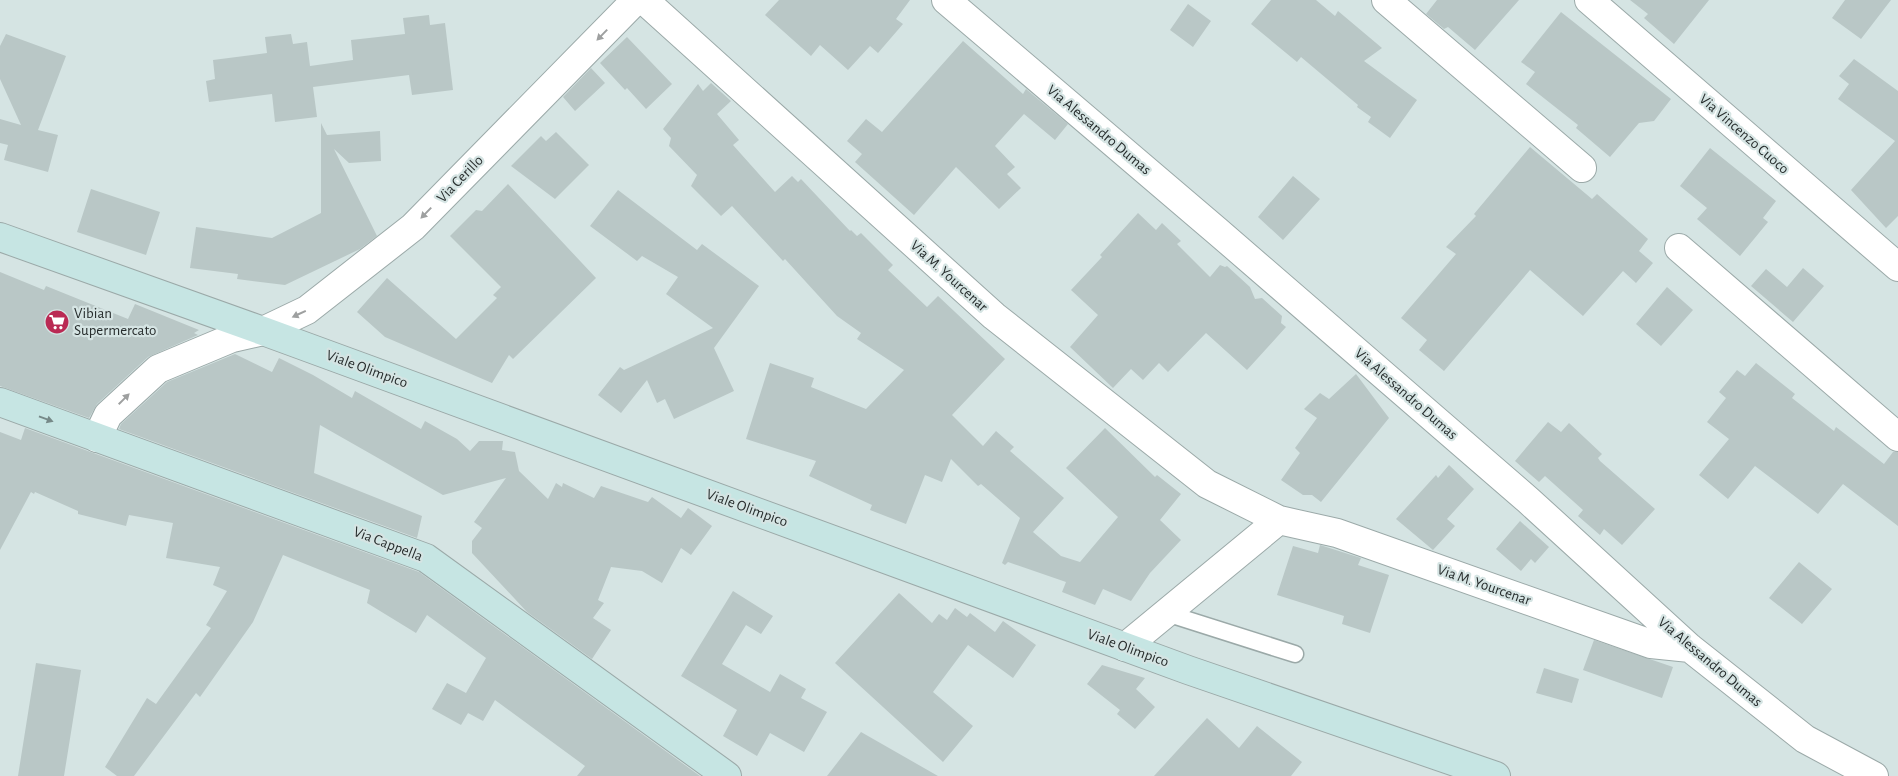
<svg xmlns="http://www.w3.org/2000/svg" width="1898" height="776" font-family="'Alegreya Sans',sans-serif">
  <rect width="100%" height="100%" fill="#d5e4e3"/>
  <path fill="#b9c7c6" d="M779,0h131l-14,19 7,5 -25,29 -8,-7 -22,24 -28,-25 -9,11 -46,-41z
    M1271,0h45l19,16 3,-5 44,37 -18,13 53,39 -27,38 -22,-16 3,-5 -14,-10 1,-2 -57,-48 -4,5 -46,-38z
    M1437,0h82l-44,50 -27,-23 -4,2 -18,-15z
    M1630,0h79l-35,44 -30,-26 4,-4z
    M1845,0h46l-30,39 -29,-21z
    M1188,4l23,17 -18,26 -23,-17z
    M1561,12l110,87 -17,22 -15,2 -29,34 -34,-29 2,-3 -52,-41 9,-12 -14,-10z
    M429,15l1,10 15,-2 8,67 -41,5 -3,-20 -96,12 4,30 -42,5 -3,-28 -63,8 -3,-21 9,-2 -2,-19 54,-7 -2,-16 26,-3 2,10 14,-2 3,24 43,-6 -2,-20 54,-6 -2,-16z
    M6,34l60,22 -28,74 20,5 -10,37 -44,-12 4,-15 -8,-2v-24l21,6 -21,-46v-33z
    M627,37l45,47 -26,25 -19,-21 -2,2 -25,-27z
    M963,41l60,53 3,-5 42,35 -13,16 -31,-26 -29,32 20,21 -8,7 14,14 -22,21 -43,-42 -42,48 -59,-53 7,-8 -15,-13 19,-22 16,13z
    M1854,59l44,32v125l-12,12 -35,-38 44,-49 -57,-42 11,-15 -10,-8z
    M591,68l14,15 -30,28 -12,-14z
    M711,83l20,18 -14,13 22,26 -6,5 42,47 17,-16 6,6 3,-3 49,52 1,-1 6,6 4,-3 32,32 -5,5 39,37 11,-11 67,63 -53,56 31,31 13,-15 18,16 -4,4 54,47 -31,34 28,24 19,6 38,-45 -52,-49 39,-40 50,49 2,-2 24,19 -21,26 21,20 -31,33 -19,28 -28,-12 -8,16 -33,-13 4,-10 -58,-20 -3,3 -3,-2 18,-45 -39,-34 -3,2 -27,-27 -9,23 -17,-7 -19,49 -36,-14 2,-5 -63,-29 7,-15 -70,-22 24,-76 44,15 -3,9 55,22 38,-39 -47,-31 4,-6 -24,-17 -52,-57 -2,2 -51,-55 -11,10 -30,-30 6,-11 -28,-29 2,-8 -8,-9 35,-45 5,7z
    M321,123l6,12 53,-4 1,30 -32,2 -15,-14 43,87 -17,13 -75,36 -48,-6 1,-5 -48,-6 6,-41 76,11 49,-25z
    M556,132l33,33 -34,34 -44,-33 30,-30 5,5z
    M1530,147l62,52 5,-5 51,45 -9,12 14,12 -17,20 -13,-12 -40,45 -53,-46 -86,101 -25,-21 8,-10 -26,-22 55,-64 -10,-7 30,-31 -2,-2z
    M1710,148l66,53 -13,17 5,4 -28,34 -43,-37 10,-11 -27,-22z
    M1293,176l27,23 -37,41 -25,-23z
    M508,184l88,94 -83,81 -4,-4 -17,28 -107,-46 -28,-25 30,-34 69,61 41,-41 -4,-3 8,-8 -51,-51 26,-26 6,1z
    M91,189l69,23 -14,43 -69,-23z
    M618,190l79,60 5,-6 57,42 -45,62 20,43 -60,28 -9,-20 -8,4 -10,-23 -26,33 -23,-18 22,-28 4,3 89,-42 -47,-34 12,-17 -36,-21 -5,5 -47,-35z
    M1138,213l18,17 6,-7 19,18 -4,3 33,33 10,-12 5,2 2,-1 23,21 5,12 7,-1 20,18 -1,7 5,4 -39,43 -41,-37 -38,39 -9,-9 -16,17 -12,-11 -18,19 -43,-41 28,-32 -27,-25 31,-33 -2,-2z
    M1803,268l21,18 -31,36 -42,-36 15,-17 21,18z
    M0,272l44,18 2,-4 82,33 7,-15 64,26 -5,3 4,2 -50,22 -51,47 -8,14 -89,-32z
    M1667,287l26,23 -32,36 -25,-22z
    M235,354l37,18 7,-14 34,17 39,23 3,-7 66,38 4,-8 32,18 13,12 9,-10h24l-1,9 13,2 4,19 29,28 8,-16 6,4 1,-4 31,15 7,-12 47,16 4,-5 29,21 7,-10 24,18 -21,29 -10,-7 -19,35 -20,-12 -31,-4 -13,33 6,3 -11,15 18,12 -19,29 -65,-47 -55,-59v-12l10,-13 -8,-6 32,-44 -63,17 -123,-70 -6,48 108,43 -5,22 -298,-109 2,-5 46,-42z
    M1756,363l39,31 -3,4 42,33 2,-4 48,37 9,-12h5v74l-55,-42 -25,30 -63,-48 -27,33 -29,-24 30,-36 -22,-17 19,-24 -7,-6 18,-22 8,6z
    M1356,374l33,44 -68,84 -9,-7h-9l-22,-15 19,-27 -5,-5 22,-30 -13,-9 16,-16 9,6z
    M1548,422l13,10 8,-9 33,31 -4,4 2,3 55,48 -33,36 -18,-16 -4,6 -22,-19 5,-6 -38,-34 -6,6 -24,-21z
    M25,428l394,144 281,204h-123l8,-10 -90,-66 -12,21 -15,-8 -7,12 -29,-16 15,-26 19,10 20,-35 -59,-43 -11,18 -49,-30 3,-13 -87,-35 -30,67 -53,75 -4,-4 -62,83h-17l-12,-9 42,-69 9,6 55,-76 -5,-3 21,-34 -14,-6 7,-18 -54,-9 7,-35 -44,-8 -3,11 -48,-12v-3l-43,-19 -1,2 -3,-2 -31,58v-118l21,8z
    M1449,465l25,24 -27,30 8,7 -22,24 -37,-31 40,-44 2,3z
    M1520,521l29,26 -14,16 -4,-4 -10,12 -25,-22z
    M1320,545l41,13 -3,7 31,10 -19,58 -28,-9 2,-8 -67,-21 16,-49 25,7z
    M1799,562l33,27 -30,35 -33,-26z
    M733,591l40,25 -12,18 -15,-9 -24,39 48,28 10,-18 26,15 -5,9 26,14 -23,40 -34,-19 -13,23 -34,-20 14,-26 -56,-34z
    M899,593l33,30 7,-9 8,6 8,-12 12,9 3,-4 25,19 8,-11 33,24 -23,33 -45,-33 -35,47 40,34 -30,36 -108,-99z
    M1594,640l79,27 -11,31 -79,-28z
    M36,663l45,7 -17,106h-46z
    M1102,665l43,13 -9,11 19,18 -20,22 -18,-15 3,-4 -33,-26z
    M1544,668l35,11 -7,24 -36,-10z
    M1207,718l32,30 18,-22 45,36 -11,14h-137z
    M861,732l77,44h-111z"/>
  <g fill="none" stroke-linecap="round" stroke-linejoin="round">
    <defs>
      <path id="lane" d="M1166,613l129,41"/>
      <path id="street" d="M644,0l350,316 213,168 72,36 58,13 314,111 39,4
        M946,0l271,231 311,269 162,148 115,91 69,37
        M1386,0l196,168
        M1589,0l309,267
        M1679,248l219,189
        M97,438l11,-23 50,-46 74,-31 31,-7 44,-21 106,-83 223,-227
        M1125,647l154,-127"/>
      <path id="secondary" d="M0,237l263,94 925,339 308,106
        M0,402l426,156 301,218"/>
    </defs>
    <use href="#lane" stroke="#9ba9a8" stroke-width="19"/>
    <use href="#street" stroke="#9ba9a8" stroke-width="30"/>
    <use href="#secondary" stroke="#9ba9a8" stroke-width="30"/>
    <use href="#lane" stroke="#fff" stroke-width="16"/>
    <use href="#street" stroke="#fff" stroke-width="28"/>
    <use href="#secondary" stroke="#c6e5e3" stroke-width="28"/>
  </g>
  <defs><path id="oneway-solid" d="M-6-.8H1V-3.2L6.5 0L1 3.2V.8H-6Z" transform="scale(1.25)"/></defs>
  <g fill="#9ea0a0">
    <use href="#oneway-solid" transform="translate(602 35) rotate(134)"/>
    <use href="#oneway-solid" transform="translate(426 213) rotate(134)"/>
    <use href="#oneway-solid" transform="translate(299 314) rotate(155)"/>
    <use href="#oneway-solid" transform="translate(124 399) rotate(-45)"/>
  </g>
  <use fill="#768988" href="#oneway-solid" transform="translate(46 419) rotate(20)"/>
  <defs>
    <symbol id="supermarket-disc" viewBox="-11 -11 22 22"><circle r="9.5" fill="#ba2a54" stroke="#d5e4e3"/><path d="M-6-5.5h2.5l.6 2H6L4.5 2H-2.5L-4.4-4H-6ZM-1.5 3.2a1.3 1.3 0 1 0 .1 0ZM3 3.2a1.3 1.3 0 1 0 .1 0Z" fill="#fff"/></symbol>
  </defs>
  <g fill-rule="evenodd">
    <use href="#supermarket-disc" x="43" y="308" width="28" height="28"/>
  </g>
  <g text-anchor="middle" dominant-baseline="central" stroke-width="4.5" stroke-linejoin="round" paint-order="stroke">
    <g font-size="15" fill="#272d2d" stroke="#d5e4e3">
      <text transform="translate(1099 130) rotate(40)">Via Alessandro Dumas</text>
      <text transform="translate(1744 134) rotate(41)">Via Vincenzo Cuoco</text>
      <text transform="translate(460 179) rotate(-46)">Via Cerillo</text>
      <text transform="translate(949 276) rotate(42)">Via M. Yourcenar</text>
      <text transform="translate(367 369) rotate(20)">Viale Olimpico</text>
      <text transform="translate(1406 394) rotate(41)">Via Alessandro Dumas</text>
      <text transform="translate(747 508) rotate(20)">Viale Olimpico</text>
      <text transform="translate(388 544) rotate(21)">Via Cappella</text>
      <text transform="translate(1484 585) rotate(19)">Via M. Yourcenar</text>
      <text transform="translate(1128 648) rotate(20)">Viale Olimpico</text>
      <text transform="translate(1710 662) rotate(40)">Via Alessandro Dumas</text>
    </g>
    <g font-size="15" fill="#272d2d" stroke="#d5e4e3" text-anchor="start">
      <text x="74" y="313">Vibian<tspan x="74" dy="17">Supermercato</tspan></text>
    </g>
  </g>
</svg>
